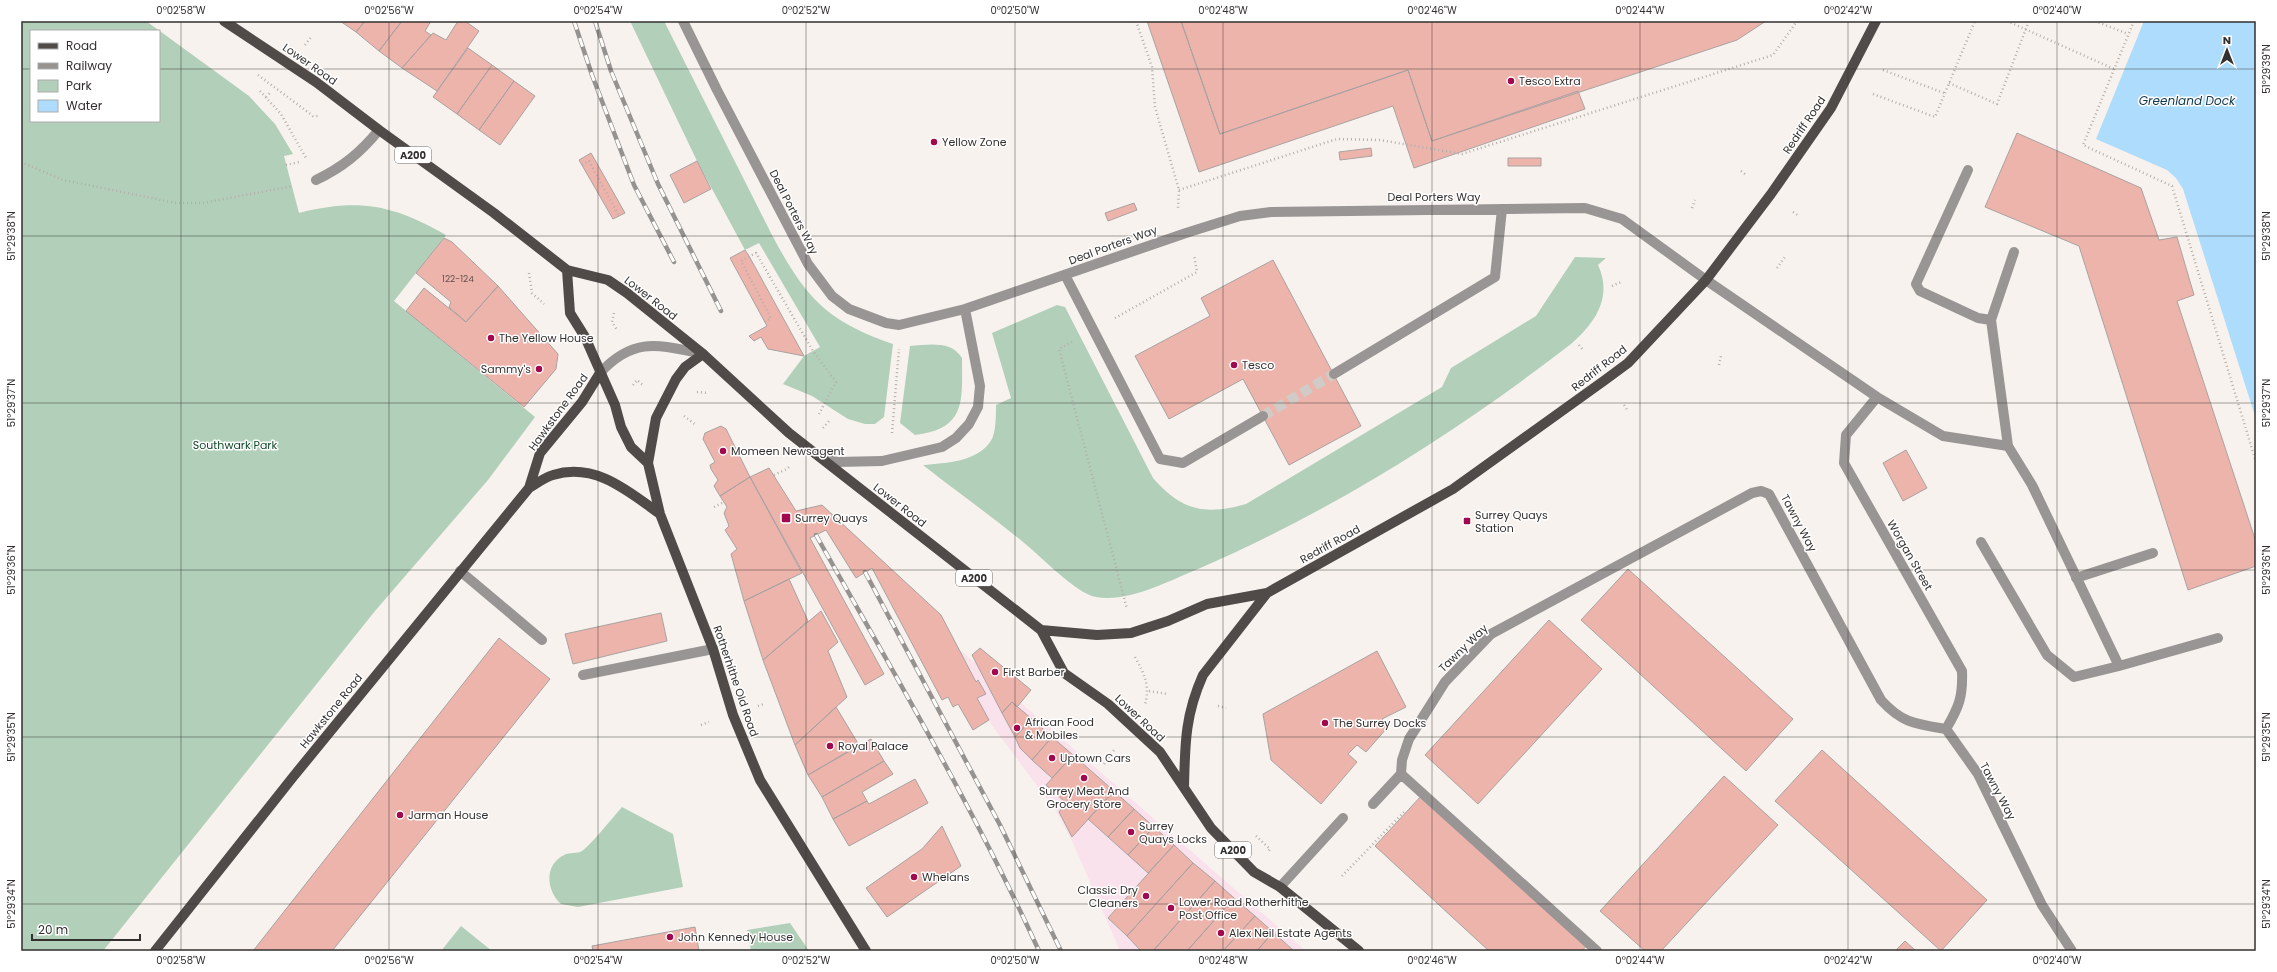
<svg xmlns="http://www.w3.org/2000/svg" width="2277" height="972" font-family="Poppins,sans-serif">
  <rect width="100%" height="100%" fill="#f8f2ee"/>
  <path fill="#fae2ec" d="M889,588l417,363h-186l-48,-110 -16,-30z"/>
  <path fill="#b2cfba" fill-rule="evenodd" d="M21,21h125l103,75 26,28 18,30 -9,2 15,57c60,-15 94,-8 147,22l-52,66 141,116 -47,63 -113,131 -272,340h-82zM31,31h128v90h-128z
    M630,21h34l108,214c33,62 54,86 121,109l-9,73 -9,7h-10l-17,-5 -36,-23 -29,-12 21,-28 16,-9 -61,-104 -14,7 -48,-89z
    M1575,257l31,1 -8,7c15,32 -3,58 -27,79 -115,89 -239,167 -373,225 -29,12 -71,34 -102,28 -21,-4 -55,-41 -73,-55 -33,-27 -67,-51 -100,-77 23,-2 56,-3 69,-26 4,-9 4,-24 4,-34l15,-7 -19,-65 65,-28 8,2 88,171c28,32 51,38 93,26l196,-117 9,-19 85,-52z
    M910,346c18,-1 41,-6 52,12 0,42 5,71 -47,77l-15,-12z
    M622,807l51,27 10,53 -105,20 -17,-3c-15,-14 -17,-39 3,-49 6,-3 13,-1 18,-4 8,-5 32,-35 40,-44z
    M790,923l19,28h-58l-4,-21z
    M461,926l31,25h-51z"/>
  <path fill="#addcfd" d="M2144,21h112v398l-73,-230 -7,-11 -9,-8 -71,-31z"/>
  <path fill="#edb4ac" stroke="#a9a2a1" d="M340,21h25l-9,11z
    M365,21h37l-23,30 -23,-19z
    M402,21h29l-6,10 6,4 -29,33 -23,-17z
    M458,21h7l14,10 -42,60 -35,-23 31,-35 13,7z
    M1147,21h34l39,113 188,-64 24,71 146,-50 7,18 -171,59 -21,-62 -194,66z
    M1181,21h585l-29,19 -305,101 -24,-71 -188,64z
    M468,48l24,17 -35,49 -24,-17z
    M492,65l22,16 -35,49 -22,-16z
    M514,81l21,15 -35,49 -21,-15z
    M2017,133l124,55 18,52 18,-3 17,58 -17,6 79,241v24l-68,24 -109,-344 -94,-39z
    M1371,148l1,8 -32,4 -1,-8z
    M591,153l34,60 -12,6 -34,-59z
    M1508,158h33v8h-33z
    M697,161l14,28 -27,14 -14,-28z
    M1134,203l3,7 -29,11 -3,-8z
    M444,238l8,4 46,44 -32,36 -17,-15 2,-5 -35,-29z
    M745,250l4,6 55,100 -36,-7 -7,-12 -7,4 -5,-5 18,-10 -37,-68z
    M1273,260l88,166 -72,39 -46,-86 -74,40 -34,-63 75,-40 -9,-18z
    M498,286l60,68 -2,15 -32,38 -118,-96 18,-23 42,34z
    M721,426l5,3 24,48 -30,19 -6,-10 4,-6 -7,-11 -1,-4 5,-3 -12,-23 2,-6z
    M1906,450l21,38 -24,13 -20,-38z
    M769,468l27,43 26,-6 119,110 35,67 2,-2 8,14 -9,4 12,22 -16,10 -15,-26 -5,3 -5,-10 -6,3 -70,-132 -16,10 -30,-48 -16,8 74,136 -19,11 -115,-208z
    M750,477l52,96 -58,28 -13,-47 6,-5 -12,-19 4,-4 -5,-13 3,-6 -7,-11z
    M1628,569l165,150 -47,52 -165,-151z
    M789,579l19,42 -45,39 -19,-59z
    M821,611l17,31 -10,9 19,46 -52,48 -32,-85z
    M661,613l6,28 -94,23 -8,-30z
    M1549,620l53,49 -124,135 -53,-49z
    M499,638l51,41 -218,272h-79z
    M980,648l51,42 -14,17 -5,-5 -10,11 -30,-58z
    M1377,651l29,56 -24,12 5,9 -21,24 -9,-7 -9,9 9,8 -36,42 -50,-44 -8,-46z
    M1012,702l20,17 -17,18 -13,-24z
    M836,707l23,38 -51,30 -13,-30z
    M1032,719l20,18 -20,23 -12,-12 -5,-11z
    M1052,737l21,18 -21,23 -20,-18z
    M871,739l13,22 -62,36 -14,-22z
    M1822,750l165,150 -46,51 -166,-150z
    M1073,755l41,36 -42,46 -13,-25 7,-9 -20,-18z
    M884,761l9,13 -31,18 5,9 -34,18 -11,-22z
    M1724,776l54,49 -117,126h-16l-45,-40z
    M915,779l13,24 -79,43 -16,-27 34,-18 2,3z
    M1114,791l20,18 -26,28 -20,-18z
    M1422,795l165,150 -5,6h-93l-114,-105z
    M1134,809l20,18 -26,28 -20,-18z
    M942,826l19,40 -74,51 -21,-29 56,-39z
    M1154,827l20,18 -26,28 -20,-18z
    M1174,845l19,18 -66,73 -19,-18z
    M1193,863l22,18 -62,70h-12l-14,-15z
    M1215,881l19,17 -47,53h-34z
    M1234,898l21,18 -32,35h-36z
    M1255,916l18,16 -16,19h-34z
    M695,927l4,24h-106l-1,-5z
    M1273,932l21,19h-37z
    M1905,941l11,10h-21z"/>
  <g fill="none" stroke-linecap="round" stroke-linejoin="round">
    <path stroke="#d1cbc8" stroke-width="10" stroke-dasharray="10 5" stroke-linecap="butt" d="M1263,416l71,-42"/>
    <path stroke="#b4afac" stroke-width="2.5" stroke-dasharray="1 3" stroke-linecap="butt" d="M1136,21l16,46 3,40 24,83 -1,18
      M2007,21l107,48
      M2095,21l33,13
      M2134,21l-51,124 89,41 84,276
      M305,45l7,-9
      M1883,70l61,23
      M258,75l55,41h6
      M1949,83l48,21 32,-83
      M260,91l21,23 25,44
      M1873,94l62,23 40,-96
      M266,97l4,-4
      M21,162l42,18 113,23h27l90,-17
      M286,165l13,-3
      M582,165l7,-4 30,55
      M1741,171l5,4
      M1179,190l158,-51 43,1 82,14 311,-99 24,-34
      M1692,208l3,-8
      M1793,212l6,4
      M1777,268l8,-11
      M529,273l3,20 12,11
      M1612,286l9,-4
      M614,313l-2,9 5,8
      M1115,318l82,-46 -3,-17
      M765,322l6,-4 -30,-57 15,-8 57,98 23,31 -17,32
      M1072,342l-13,7 68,260
      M1579,345l5,6
      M1719,365l2,-9
      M633,385l4,-5 7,6
      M697,392l11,1
      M1624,405l4,6
      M684,416l12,9
      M823,428l7,-8
      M892,433l7,-84
      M774,475l13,-6 4,-4
      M714,507l10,-5
      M1135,657c10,18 15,29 10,48
      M1149,691l19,3
      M758,706l6,-2
      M1218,706l8,2
      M701,725l8,-3
      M1104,764l10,-14
      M1256,836l14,13 -2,3
      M1342,876l63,-65"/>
    <path stroke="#999595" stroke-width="10" d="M683,21l34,69 91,174 24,32 17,13 37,14 13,2 66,-16 221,-76 54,-17 31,-4 314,-4 37,11 84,61 171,117 66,39 65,10
      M1968,170l-52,114 4,7 58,27 13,2
      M316,180c27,-13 44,-27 63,-50
      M2014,252l-23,68 17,126 24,39 87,181 99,-28
      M1065,275l95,184 23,4 80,-47
      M600,373c34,-37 59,-28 103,-19
      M1334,374l161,-97 7,-68
      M1877,397l-31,38 -2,28 118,208c1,26 -3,36 -16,58
      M820,455l17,7 45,-1 60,-14 14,-9 13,-14 9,-17 2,-21 -15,-77
      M1981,542l66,113 27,22 45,-11
      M460,571l82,69
      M2076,578l77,-25
      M583,675l130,-26
      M1401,774l196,177
      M1373,804l28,-30 1,-14 7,-21 36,-57 46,-48 261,-141 9,-2 8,3 112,206c21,23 34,24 65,29l32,45 64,131 30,46
      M1280,887l63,-69"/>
    <path stroke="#504a49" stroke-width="10" d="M224,21l92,61 63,48 115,83 73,57 41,10 19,13 76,61 86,79 252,197 23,43 44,31 52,48 51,76 43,44 26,15 79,64
      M567,270l3,43 15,24 30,68 6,22 10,20 17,16
      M703,354l-18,13 -9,12 -20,39 -8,45 12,51 53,135 20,66 27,65 106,171
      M529,488l11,-35 42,-51 18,-29
      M1041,630l56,5 34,-2 37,-12 39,-17 60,-11 186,-104 152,-109 23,-17 78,-83 65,-86 60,-86 45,-87
      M1184,787c1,-43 1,-72 19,-112l64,-82
      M155,951l138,-174 236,-289c7,-4 16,-11 24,-13 42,-13 75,16 107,39"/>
    <defs>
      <path id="rail" d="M574,21l18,54 42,110 40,77
        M595,21l16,50 47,113 63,127
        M816,535c77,137 158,273 223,416
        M865,572l135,253 61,126"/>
    </defs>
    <use href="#rail" stroke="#96928f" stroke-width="4.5"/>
    <use href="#rail" stroke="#fff" stroke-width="3" stroke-dasharray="9" stroke-linecap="butt"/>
  </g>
  <path fill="none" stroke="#33302f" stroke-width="1" stroke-opacity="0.45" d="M181,21v930M389,21v930M598,21v930M806,21v930M1015,21v930M1223,21v930M1432,21v930M1640,21v930M1848,21v930M2057,21v930M21,69h10M159,69h2097M21,236h2235M21,403h2235M21,570h2235M21,737h2235M21,904h2235"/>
  <g fill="#a0094d" stroke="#fff" stroke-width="1.5">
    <circle cx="1511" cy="81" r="4"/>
    <circle cx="934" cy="142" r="4"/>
    <circle cx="491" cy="338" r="4"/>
    <circle cx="1234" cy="365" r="4"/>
    <circle cx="539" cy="369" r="4"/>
    <circle cx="723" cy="451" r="4"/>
    <rect x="781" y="513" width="10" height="10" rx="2"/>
    <rect x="1463" y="517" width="8" height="8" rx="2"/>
    <circle cx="995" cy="672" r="4"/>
    <circle cx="1325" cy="723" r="4"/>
    <circle cx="1017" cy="728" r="4"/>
    <circle cx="830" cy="746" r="4"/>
    <circle cx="1052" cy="758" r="4"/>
    <circle cx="1084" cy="778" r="4"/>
    <circle cx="400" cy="815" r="4"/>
    <circle cx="1131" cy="832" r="4"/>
    <circle cx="914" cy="877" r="4"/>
    <circle cx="1146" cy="896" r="4"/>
    <circle cx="1171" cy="908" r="4"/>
    <circle cx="1221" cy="933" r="4"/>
    <circle cx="670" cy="937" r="4"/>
  </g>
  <g text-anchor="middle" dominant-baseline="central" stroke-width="3" stroke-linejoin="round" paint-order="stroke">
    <g font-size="9" fill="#62514e">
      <text x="458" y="279">122-124</text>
    </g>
    <g fill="#fff" stroke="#706e6d" stroke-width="1">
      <rect x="395" y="147" width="36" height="16" rx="3"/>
      <rect x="956" y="570" width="36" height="16" rx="3"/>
      <rect x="1215" y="842" width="36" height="16" rx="3"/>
    </g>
    <g font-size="10" font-weight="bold" fill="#33302f">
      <text x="413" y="155">A200</text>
      <text x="974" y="578">A200</text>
      <text x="1233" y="850">A200</text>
    </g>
    <g font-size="11" fill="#33302f" stroke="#fff">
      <text transform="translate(310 64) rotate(35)">Lower Road</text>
      <text transform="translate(1804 125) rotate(-56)">Redriff Road</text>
      <text x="1434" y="197">Deal Porters Way</text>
      <text transform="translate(794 212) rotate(63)">Deal Porters Way</text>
      <text transform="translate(1113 245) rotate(-20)">Deal Porters Way</text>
      <text transform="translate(651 298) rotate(38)">Lower Road</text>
      <text transform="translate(1599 368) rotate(-38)">Redriff Road</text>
      <text transform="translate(558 412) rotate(-54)">Hawkstone Road</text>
      <text transform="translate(900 505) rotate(38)">Lower Road</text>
      <text transform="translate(1799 523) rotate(62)">Tawny Way</text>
      <text transform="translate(1330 544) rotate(-29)">Redriff Road</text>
      <text transform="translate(1910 555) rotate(60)">Worgan Street</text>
      <text transform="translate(1463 648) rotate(-44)">Tawny Way</text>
      <text transform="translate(736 681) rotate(71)">Rotherhithe Old Road</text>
      <text transform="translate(331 711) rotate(-51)">Hawkstone Road</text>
      <text transform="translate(1140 718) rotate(43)">Lower Road</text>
      <text transform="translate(1998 791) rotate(62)">Tawny Way</text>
    </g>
    <g font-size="11" fill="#33302f" stroke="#fff" text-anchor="start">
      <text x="1519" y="81">Tesco Extra</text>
      <text x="942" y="142">Yellow Zone</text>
      <text x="499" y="338">The Yellow House</text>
      <text x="1242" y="365">Tesco</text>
      <text x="531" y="369" text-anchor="end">Sammy's</text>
      <text x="731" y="451">Momeen Newsagent</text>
      <text x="1475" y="515">Surrey Quays<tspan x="1475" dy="13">Station</tspan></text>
      <text x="795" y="518">Surrey Quays</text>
      <text x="1003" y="672">First Barber</text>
      <text x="1025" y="722">African Food<tspan x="1025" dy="13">&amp; Mobiles</tspan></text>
      <text x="1333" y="723">The Surrey Docks</text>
      <text x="838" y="746">Royal Palace</text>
      <text x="1060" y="758">Uptown Cars</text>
      <text x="1084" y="791" text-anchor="middle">Surrey Meat And<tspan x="1084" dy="13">Grocery Store</tspan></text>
      <text x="408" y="815">Jarman House</text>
      <text x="1139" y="826">Surrey<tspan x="1139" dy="13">Quays Locks</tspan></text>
      <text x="922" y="877">Whelans</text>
      <text x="1138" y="890" text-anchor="end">Classic Dry<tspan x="1138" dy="13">Cleaners</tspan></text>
      <text x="1179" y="902">Lower Road Rotherhithe<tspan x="1179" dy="13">Post Office</tspan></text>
      <text x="1229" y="933">Alex Neil Estate Agents</text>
      <text x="678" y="937">John Kennedy House</text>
    </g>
    <g font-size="11" fill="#104829" stroke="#fff">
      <text x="235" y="445">Southwark Park</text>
    </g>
    <g font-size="12" font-style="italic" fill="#12384e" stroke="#fff">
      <text x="2187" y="100">Greenland Dock</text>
    </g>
  </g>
  <rect width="2277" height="972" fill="none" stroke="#ffffff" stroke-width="44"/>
  <rect x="30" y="30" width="130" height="92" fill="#ffffff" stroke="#adacac"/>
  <rect x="38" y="43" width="20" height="6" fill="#504a49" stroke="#adacac"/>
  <text x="66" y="50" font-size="12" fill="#33302f">Road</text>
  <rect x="38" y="63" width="20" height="6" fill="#96928f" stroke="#adacac"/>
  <text x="66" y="70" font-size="12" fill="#33302f">Railway</text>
  <rect x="38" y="80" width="20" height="12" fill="#b2cfba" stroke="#adacac"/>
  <text x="66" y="90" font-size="12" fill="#33302f">Park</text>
  <rect x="38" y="100" width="20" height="12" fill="#addcfd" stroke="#adacac"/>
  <text x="66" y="110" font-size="12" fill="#33302f">Water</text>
  <g transform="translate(2227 50)" stroke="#ffffff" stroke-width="3" paint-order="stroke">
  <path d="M0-3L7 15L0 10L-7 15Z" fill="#33302f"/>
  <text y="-6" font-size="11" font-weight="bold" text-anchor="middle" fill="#33302f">N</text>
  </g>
  <path d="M32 934v6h108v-6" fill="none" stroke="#33302f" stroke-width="2"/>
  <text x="38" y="934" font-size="12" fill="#33302f" stroke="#ffffff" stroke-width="3" paint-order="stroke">20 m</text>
  <rect x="22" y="22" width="2233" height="928" fill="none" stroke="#33302f" stroke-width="1.5"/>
  <g font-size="10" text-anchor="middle" fill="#33302f">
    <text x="181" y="14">0°02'58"W</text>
    <text x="389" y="14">0°02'56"W</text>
    <text x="598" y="14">0°02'54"W</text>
    <text x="806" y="14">0°02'52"W</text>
    <text x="1015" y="14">0°02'50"W</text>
    <text x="1223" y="14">0°02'48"W</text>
    <text x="1432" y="14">0°02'46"W</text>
    <text x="1640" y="14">0°02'44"W</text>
    <text x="1848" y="14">0°02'42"W</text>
    <text x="2057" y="14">0°02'40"W</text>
    <text transform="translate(2266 69) rotate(-90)" y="4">51°29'39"N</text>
    <text transform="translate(11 236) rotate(-90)" y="4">51°29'38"N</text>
    <text transform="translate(2266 236) rotate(-90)" y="4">51°29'38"N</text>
    <text transform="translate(11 403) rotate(-90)" y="4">51°29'37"N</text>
    <text transform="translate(2266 403) rotate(-90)" y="4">51°29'37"N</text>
    <text transform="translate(11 570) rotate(-90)" y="4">51°29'36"N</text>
    <text transform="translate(2266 570) rotate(-90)" y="4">51°29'36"N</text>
    <text transform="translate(11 737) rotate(-90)" y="4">51°29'35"N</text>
    <text transform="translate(2266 737) rotate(-90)" y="4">51°29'35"N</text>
    <text transform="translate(11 904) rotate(-90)" y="4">51°29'34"N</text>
    <text transform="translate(2266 904) rotate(-90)" y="4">51°29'34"N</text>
    <text x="181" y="964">0°02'58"W</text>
    <text x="389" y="964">0°02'56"W</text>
    <text x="598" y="964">0°02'54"W</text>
    <text x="806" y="964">0°02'52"W</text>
    <text x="1015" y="964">0°02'50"W</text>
    <text x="1223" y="964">0°02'48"W</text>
    <text x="1432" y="964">0°02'46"W</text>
    <text x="1640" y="964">0°02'44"W</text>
    <text x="1848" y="964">0°02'42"W</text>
    <text x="2057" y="964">0°02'40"W</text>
  </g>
</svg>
